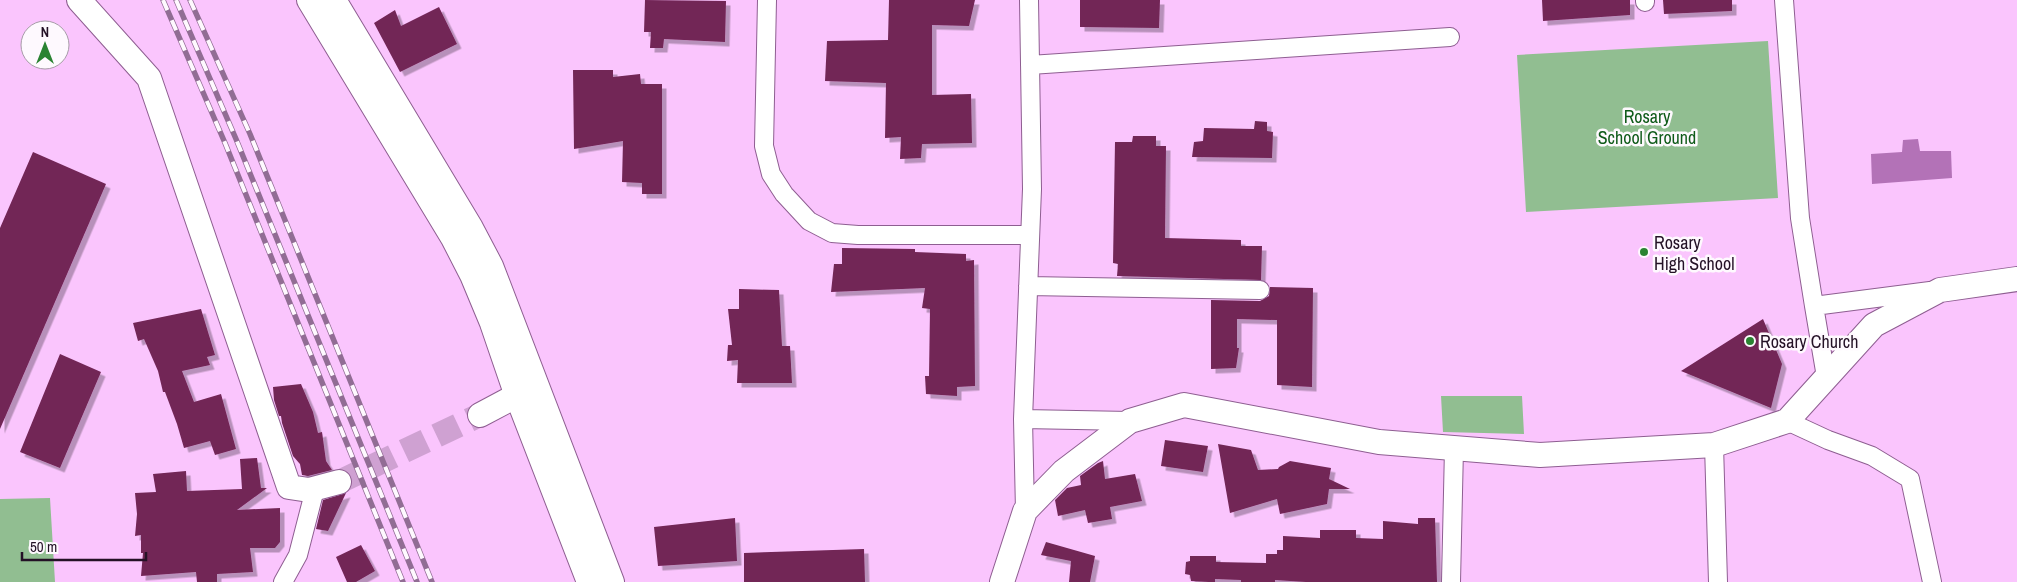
<svg xmlns="http://www.w3.org/2000/svg" width="2017" height="582" font-family="'Archivo Narrow',sans-serif">
  <defs>
    <filter id="shadow"><feDropShadow dx="4.5" dy="4.5" stdDeviation="0" flood-color="#0004"/></filter>
  </defs>
  <rect width="100%" height="100%" fill="#fac5fd"/>
  <path fill="#91be91" d="M1768,41l10,157 -252,14 -9,-157z
    M1441,396h81l2,38 -81,-2z
    M50,498l5,84h-55v-83z"/>
  <path fill="#b372b7" d="M1918,139l2,12h31l1,27 -80,6 -1,-30 31,-2 1,-12z"/>
  <path fill="#722556" filter="url(#shadow)" d="M645,0l81,1 -1,41 -61,-3 -1,9h-13l1,-16h-7z
    M889,0h86l-6,26 -37,-1v70l39,-1 1,49 -50,1 -1,14 -21,1 1,-22 -16,1 1,-55 -61,-2 2,-40 61,-1z
    M1080,0h80l-1,28 -79,-1z
    M1542,0h88v15l-87,6z
    M1663,0h69v11l-68,3z
    M439,7l18,37 -57,28 -26,-49 21,-13 6,16z
    M573,70h40v7l27,-3 1,10h21v110h-20v-11l-20,-1 1,-41 -49,8z
    M1255,121l12,1v9l6,1 -1,26 -80,-1 2,-15 9,-1 1,-13 50,1z
    M1133,136h23v10h10l-1,92 76,2v6h21l-1,34 -144,-4 1,-12 -5,-1 2,-121h17z
    M33,152l73,32 -106,245v-201z
    M842,248l73,1v3l51,2v7l8,-1 1,126 -18,1v9l-31,-2 -1,-18h4l1,-67 -8,-1 3,-20 -94,4 3,-28h8z
    M1270,287l43,1 -1,99 -35,-2v-65l-40,-1v29h2l-3,20 -25,1v-69l49,1 9,-5z
    M739,289l40,1 3,56h8l2,37h-55l1,-23 -11,1 1,-16h4l-4,-36h11z
    M201,309l14,46 -8,2 3,8 -28,6 12,31 27,-8 15,55 -21,6 -5,-14 -26,7 -7,-24 -12,-32h-2l-5,-21 -14,-32 -6,2 -5,-18z
    M1763,319l19,45 -11,44 -90,-37z
    M60,354l41,18 -41,96 -40,-16z
    M301,384l12,28 5,21 4,-1 4,29 6,9 -24,6 -6,-1 -2,-11 -7,-8 -11,-33 -1,-7h-2l-5,-16 -1,-13z
    M1165,440l43,6 -5,26 -42,-6z
    M1218,444l33,6 7,20 20,-1 1,-2 11,-6 41,7 -2,11 21,10h-21l-2,15 -47,10 -3,-15 -47,14z
    M257,458l4,30h6l-30,22 43,-2v34l-5,6h-25l3,24 -36,2v8h-20l-1,-10 -55,4 2,-23h-2v-18l-6,1 2,-22 -2,-21 21,-1 -3,-18 33,-3 1,20 55,-2 -2,-30z
    M1103,461l2,18 30,-5 7,27 -32,6 2,12 -24,4 -3,-13 -27,6 -3,-16 12,-12 14,-3 -1,-9 18,-13z
    M346,493l-18,38 -12,-2 7,-29z
    M735,518l2,43 -79,5 -4,-39z
    M1418,518h17l2,64h-131l-31,-2v2h-34v-2l-26,-1v3h-6l-18,-1 -1,-6 -5,-1 1,-12 4,-1v-5h26v6l50,1v-9h11v-4h6v-14l37,2v-8h36v8l27,1v-18l35,3z
    M1046,542l49,14 -5,26h-21l2,-21 -30,-6z
    M361,545l14,26 -19,11h-9l-11,-25z
    M864,549l1,33h-121v-29z"/>
  <g fill="none" stroke-linecap="round" stroke-linejoin="round">
    <path stroke="#cfa1d2" stroke-width="24" stroke-dasharray="24 12" stroke-linecap="butt" d="M339,482l141,-67"/>
    <defs>
      <path id="street" d="M767,0l-3,146 7,28 13,20 25,27 23,12 26,2h172
        M1645,0v2
        M1784,0l16,218 14,88
        M1030,65l420,-28
        M1028,286l232,4
        M1826,377l-12,-71 116,-15
        M1023,419l9,-230 -3,-189
        M1787,421l41,19 44,16 38,23 22,103
        M1714,445l4,137
        M1025,511l-2,-92 107,2
        M283,582l15,-27 17,-66
        M1451,582l3,-134"/>
      <path id="secondary" d="M79,0l70,78 140,409 20,3 30,-8
        M309,0l144,238 19,37 20,48 25,73 72,186
        M334,0l137,228 20,38 121,316
        M480,415l49,-26
        M1002,582l23,-71 39,-40 66,-50 54,-16 195,37 161,13 174,-10 73,-24 87,-96 66,-35 77,-11"/>
    </defs>
    <use href="#street" stroke="#8e5e91" stroke-width="20"/>
    <use href="#secondary" stroke="#8e5e91" stroke-width="26"/>
    <use href="#street" stroke="#fff" stroke-width="18"/>
    <use href="#secondary" stroke="#fff" stroke-width="24"/>
    <defs>
      <path id="rail" d="M163,0l62,143 178,439
        M176,0l60,139 181,443
        M190,0l60,134 182,448"/>
    </defs>
    <use href="#rail" stroke="#916d94" stroke-width="5.5"/>
    <use href="#rail" stroke="#fef9fe" stroke-width="4" stroke-dasharray="11" stroke-linecap="butt"/>
  </g>
  <g fill="#2a8332" stroke="#fef9fe" stroke-width="2">
    <circle cx="1644" cy="252" r="5"/>
    <circle cx="1750" cy="341" r="5"/>
  </g>
  <g text-anchor="middle" dominant-baseline="central" stroke-width="5" stroke-linejoin="round" paint-order="stroke">
    <g font-size="18" fill="#0f5b19" stroke="#fef9fe">
      <text x="1647" y="116">Rosary<tspan x="1647" dy="21">School Ground</tspan></text>
    </g>
    <g font-size="18" fill="#241126" stroke="#fef9fe" text-anchor="start">
      <text x="1654" y="242">Rosary<tspan x="1654" dy="21">High School</tspan></text>
      <text x="1760" y="341">Rosary Church</text>
    </g>
  </g>
  <g transform="translate(45 45)"><circle r="24" fill="#fef9fe" stroke="#a79ca8"/>
  <path d="M0-4L9 19L0 12L-9 19Z" fill="#2a8332"/>
  <text y="-8" font-size="14" font-weight="bold" text-anchor="middle" fill="#241126">N</text>
  </g>
  <path d="M22 552v8h124v-8" fill="none" stroke="#241126" stroke-width="2.5"/>
  <text x="30" y="552" font-size="15" fill="#241126" stroke="#fef9fe" stroke-width="4" paint-order="stroke">50 m</text>
</svg>
